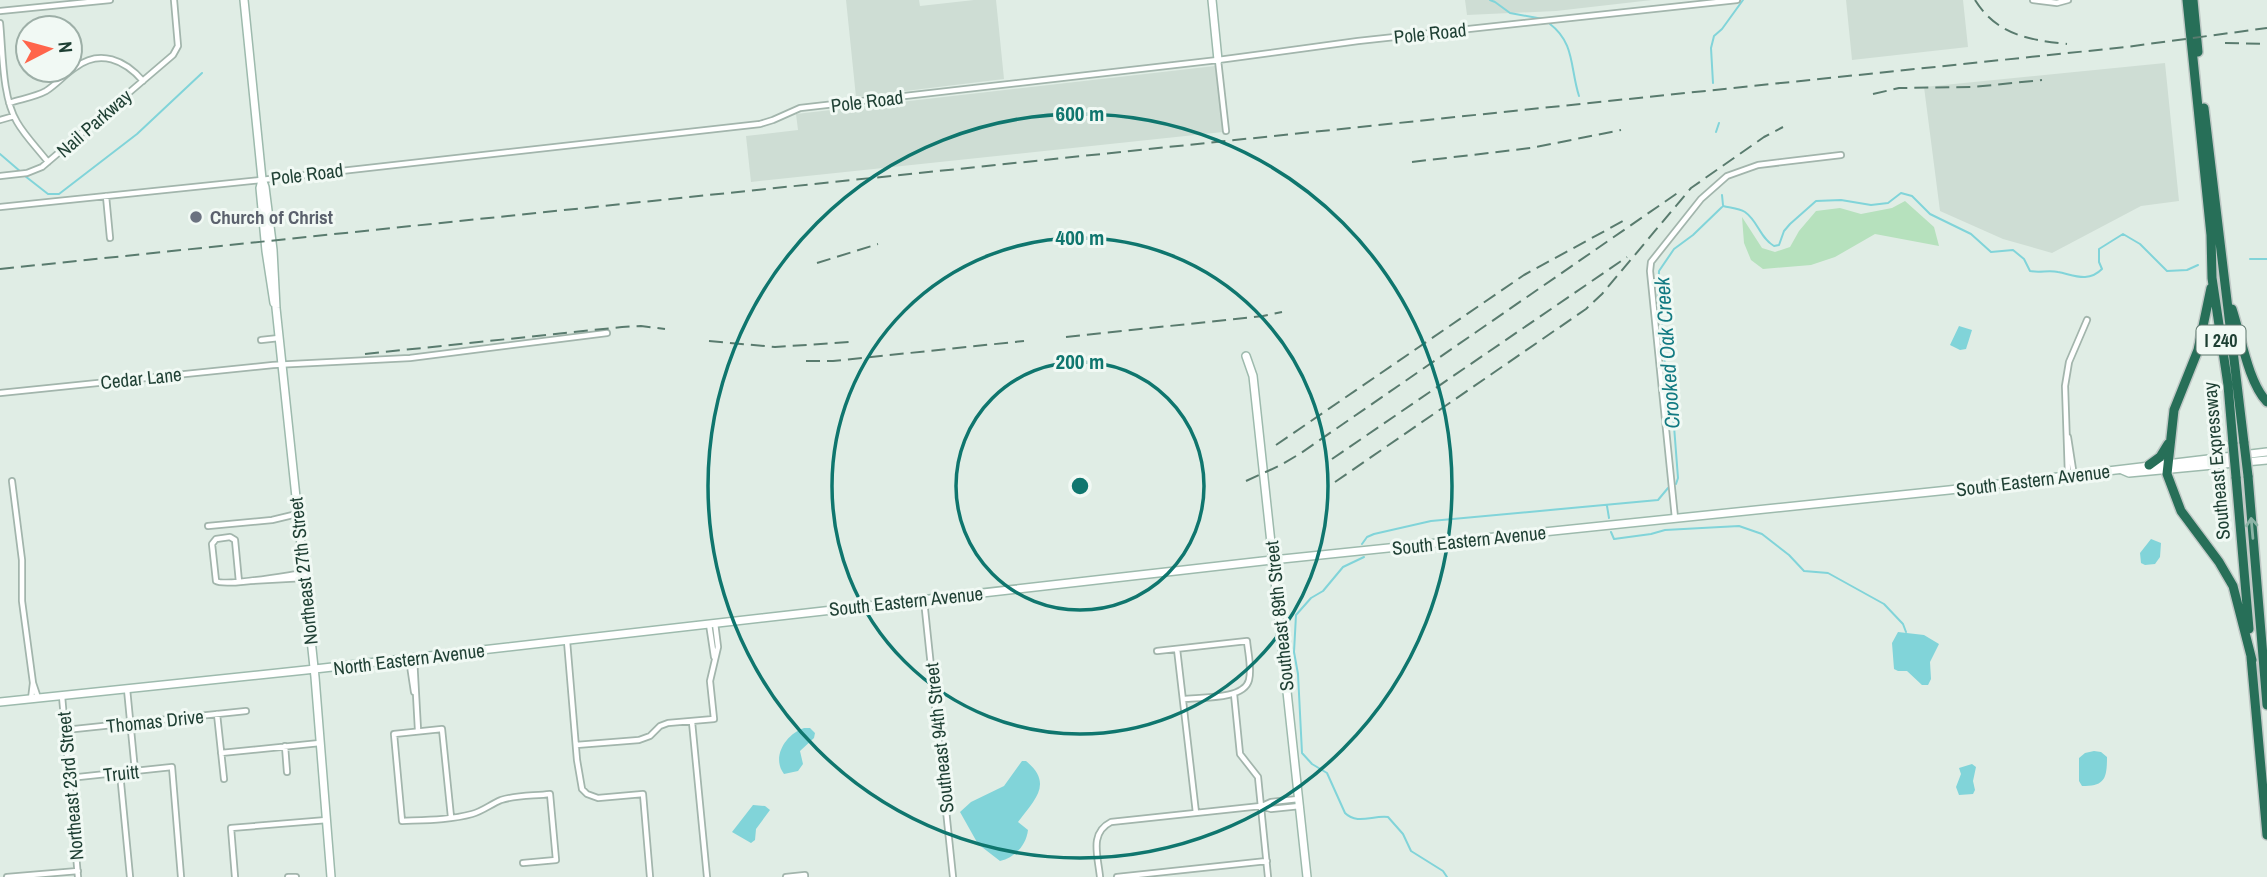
<svg xmlns="http://www.w3.org/2000/svg" width="2267" height="877" font-family="'Archivo Narrow',sans-serif">
  <rect width="100%" height="100%" fill="#e0ede5"/>
  <path fill="#ceddd4" d="M846,0h73l1,6 54,-6h22l8,79 -148,18z
    M1465,0h187l-96,11 -89,4z
    M1846,0h117l5,47 -116,13z
    M2165,63l14,138 -38,5 -89,47 -49,-14 -63,-28 -16,-124z
    M1215,66l8,66 -472,50 -5,-46 52,-6 -2,-16z"/>
  <path fill="#b6e1bd" d="M1905,201l29,26 5,19 -64,-12 -40,23 -24,8 -48,4 -12,-9 -7,-17 -2,-26 20,31 13,4 15,-5 9,-16 17,-20 24,-3 21,6 31,-6z"/>
  <path fill="#81d4d9" d="M1959,326l13,4 -6,19 -6,1 -10,-5z
    M2151,539l10,4 -1,14 -5,7 -10,1 -4,-2 -1,-10z
    M1898,632l26,3 15,9 -9,18 1,17 -3,6h-6l-15,-14h-9l-4,-2 -2,-26z
    M804,728h6l5,5 -1,5 -14,13 3,13 -5,7 -14,3c-13,-17 2,-40 20,-46z
    M2094,751l7,1 6,5c0,23 -3,29 -25,29l-3,-5v-23l6,-5z
    M1022,761h4c28,23 8,39 -8,61l10,8c-2,16 -13,27 -28,31l-22,-17 -18,-32 11,-10 33,-16z
    M1972,764l4,3 -3,14 2,9 -2,4 -14,1 -3,-8 5,-13 -2,-6z
    M753,805l12,1 5,4 -14,19 -1,11 -4,3 -19,-11z"/>
  <g fill="none" stroke-linecap="round" stroke-linejoin="round">
    <path stroke="#81d4d9" stroke-width="2" d="M1490,0l5,2 15,11 33,6
      M1550,24c25,19 20,44 29,72
      M1713,83l-2,-35 3,-12 8,-7 21,-29
      M1716,132l3,-9
      M0,154l21,18
      M25,176l23,18h11l78,-60 65,-61
      M1722,195l1,10
      M1723,206c7,2 15,2 22,6 13,9 15,26 29,34l5,-1 5,-14 6,-7 26,-23 25,-1 30,5 17,-2 13,-10 11,3 18,18 41,20 20,18 22,-2 11,9 6,12c9,2 19,-1 28,1 16,3 30,11 44,-3l-3,-7v-13l24,-15 17,10 27,27 20,-1 11,-5
      M2250,259h17
      M1676,484l2,-6 -4,-52 -9,-59 -3,-44 -4,-16 1,-36 15,-22 19,-14 29,-28
      M1607,506l2,12
      M1611,532l3,7 37,-5 14,-4 74,-4 23,8 27,21 15,16 24,2 56,31 19,20 3,8
      M1362,544l5,-7 7,-3 57,-13 227,-21 10,-12
      M1364,557l-21,10 -20,24 -12,7 -15,17 -2,37 4,22 4,79 10,11 15,9 18,40c12,12 28,2 43,4l15,17 8,17 32,20 4,6"/>
    <defs>
      <path id="street" d="M2033,0l24,3 11,-3
        M0,11l110,-11
        M0,23c3,30 2,74 17,99 8,14 21,27 31,40
        M1218,60l8,71
        M9,103c12,-4 26,-6 37,-12 11,-7 19,-17 30,-24 24,-18 49,-7 67,14
        M0,120l14,-4
        M0,176l27,-3 15,-6 131,-112 5,-9 -4,-46
        M106,196l4,42
        M0,207l270,-28 490,-55 13,-4 27,-12 418,-48 140,-19 379,-41
        M261,340l18,-2
        M0,393l273,-28 137,-7 197,-25
        M2068,437l6,39
        M2068,475l-3,-89 4,-24 18,-42
        M12,481l10,79v41l11,82 -2,16
        M1675,518l-25,-247 1,-9 50,-63 26,-23 31,-11 83,-10
        M208,526l64,-6 25,-6
        M250,581l54,-3
        M239,582l-4,-42 -5,-3 -14,2 -4,5 4,37c9,6 72,-6 88,-8
        M924,600l29,277
        M709,624l5,33
        M567,641l10,119 5,29 5,5 11,4 45,-4 7,83
        M1177,649l19,164
        M1157,651l90,-10c1,12 5,27 2,39 -5,20 -49,17 -66,19
        M414,658l4,72
        M409,659l5,33
        M33,683l5,15
        M127,689l8,82
        M1234,694l6,60 18,23 10,100
        M62,696l16,181
        M217,714l7,65
        M692,722l15,155
        M65,730l181,-19
        M576,745l63,-5 11,-4 10,-10 8,-3 46,-4 -4,-38 8,-34 -3,-24
        M285,746l2,26
        M221,753l99,-10
        M120,773l10,104
        M69,778l103,-11 9,110
        M1262,806l9,-4 27,-3
        M451,817l-9,-88 -48,5 8,87c23,-1 48,-1 70,-7 11,-3 19,-10 29,-14 15,-5 33,-4 49,-6l6,66 -33,3
        M7,877l71,-6
        M235,877l-4,-49 96,-8
        M288,877h8
        M786,877l19,-2v2
        M1100,877c-2,-21 -11,-44 11,-55l150,-16 10,3 29,-3
        M1117,877l150,-16"/>
      <path id="secondary" d="M244,0l18,179 3,8 8,63 3,58 39,369 16,200
        M1212,0l6,60
        M262,180l-2,8 6,63 8,52
        M1246,356l7,20 54,501
        M2122,470l7,3 138,-13
        M0,702l306,-32 957,-109 686,-71 318,-38"/>
      <path id="highway" d="M2187,0l24,235 1,43 16,107 5,59
        M2193,0l5,52
        M2204,108l40,335
        M2211,288l-13,62 -24,60 -7,64 14,37 38,51 14,24 19,74
        M2232,309c9,27 16,73 35,93
        M2149,465l11,-8 8,-13
        M2248,476l19,229
        M2236,477l13,152
        M2251,657l16,178"/>
    </defs>
    <use href="#street" stroke="#a2b5ac" stroke-width="8"/>
    <use href="#secondary" stroke="#9dbaad" stroke-width="10"/>
    <use href="#highway" stroke="#c0c9c6" stroke-width="12"/>
    <use href="#street" stroke="#fff" stroke-width="4.5"/>
    <use href="#secondary" stroke="#fff" stroke-width="7"/>
    <use href="#highway" stroke="#276f58" stroke-width="9"/>
    <path stroke="#597b6e" stroke-width="2" stroke-dasharray="14 7" stroke-linecap="butt" d="M1975,0c22,35 54,40 92,44
      M2225,43l42,1
      M1873,94l26,-6 74,-1 69,-7
      M1412,162l119,-14 90,-18
      M817,263l61,-19
      M0,269l2126,-222 141,-19
      M1066,337l197,-21 19,-4
      M709,341l66,6 75,-5
      M365,354l257,-27 19,-1 24,3
      M806,361h27l191,-20
      M1276,445l248,-170 99,-54
      M1332,459l295,-202
      M1246,481l35,-16 20,-12 378,-261
      M1335,482l251,-173 16,-15 89,-106 73,-51 19,-10"/>
    <defs>
      <path id="highway-bridge" d="M2244,443l4,33
        M2233,444l3,33"/>
    </defs>
    <use href="#highway-bridge" stroke="#c0c9c6" stroke-width="12" stroke-linecap="butt"/>
    <use href="#highway-bridge" stroke="#276f58" stroke-width="9"/>
  </g>
  <defs><path id="oneway-shaft" d="M-6 0H5M1.5-3L5.5 0L1.5 3" fill="none" stroke-width="1.6" stroke-linecap="round" stroke-linejoin="round" transform="scale(1.75)"/></defs>
  <use stroke="#8cb4a6" href="#oneway-shaft" transform="translate(2252 528) rotate(-95)"/>
  <g fill="none" stroke="#0f766e" stroke-width="3.5">
    <circle cx="1080" cy="486" r="124"/>
    <circle cx="1080" cy="486" r="248"/>
    <circle cx="1080" cy="486" r="372"/>
  </g>
  <circle fill="#6b7280" stroke="#f1f9f4" stroke-width="2.5" cx="196" cy="217" r="7"/>
  <g text-anchor="middle" dominant-baseline="central" stroke-width="6" stroke-linejoin="round" paint-order="stroke">
    <rect fill="#f1f9f4" stroke="#5d776d" stroke-width="2" x="2196.5" y="325.5" width="49" height="29" rx="5"/>
    <g font-size="18" font-weight="bold" fill="#1e3f33">
      <text x="2221" y="340">I 240</text>
    </g>
    <g font-size="19" fill="#1e3f33" stroke="#f1f9f4">
      <text transform="translate(1430 33) rotate(-6)">Pole Road</text>
      <text transform="translate(867 101) rotate(-7)">Pole Road</text>
      <text transform="translate(94 123) rotate(-41)">Nail Parkway</text>
      <text transform="translate(307 174) rotate(-7)">Pole Road</text>
      <text transform="translate(141 378) rotate(-6)">Cedar Lane</text>
      <text transform="translate(2216 461) rotate(-95)">Southeast Expressway</text>
      <text transform="translate(2033 480) rotate(-7)">South Eastern Avenue</text>
      <text transform="translate(1469 540) rotate(-6)">South Eastern Avenue</text>
      <text transform="translate(303 571) rotate(-96)">Northeast 27th Street</text>
      <text transform="translate(906 601) rotate(-6)">South Eastern Avenue</text>
      <text transform="translate(1279 616) rotate(-96)">Southeast 89th Street</text>
      <text transform="translate(409 659) rotate(-7)">North Eastern Avenue</text>
      <text transform="translate(155 721) rotate(-6)">Thomas Drive</text>
      <text transform="translate(939 738) rotate(-96)">Southeast 94th Street</text>
      <text transform="translate(121 773) rotate(-6)">Truitt</text>
      <text transform="translate(70 786) rotate(-95)">Northeast 23rd Street</text>
    </g>
    <g font-size="19" font-weight="bold" fill="#5b616d" stroke="#f1f9f4" text-anchor="start">
      <text x="210" y="217">Church of Christ</text>
    </g>
    <g font-size="21" font-style="italic" fill="#127a82" stroke="#f1f9f4">
      <text transform="translate(1667 353) rotate(-94)">Crooked Oak Creek</text>
    </g>
  </g>
  <circle cx="1080" cy="486" r="10" fill="#0f766e" stroke="#f1f9f4" stroke-width="3.5"/>
  <g font-size="21" text-anchor="middle" font-weight="bold" fill="#0f766e" stroke="#f1f9f4" stroke-width="6" stroke-linejoin="round" paint-order="stroke">
    <text x="1080" y="121">600 m</text>
    <text x="1080" y="245">400 m</text>
    <text x="1080" y="369">200 m</text>
  </g>
  <g transform="translate(49 49) rotate(84)"><circle r="33" fill="#f1f9f4" stroke="#9dafa7" stroke-width="2"/>
  <path d="M0-5L12 26L0 18L-12 26Z" fill="#ff654b"/>
  <text y="-10" font-size="19" font-weight="bold" text-anchor="middle" fill="#1e3f33">N</text>
  </g>
</svg>
